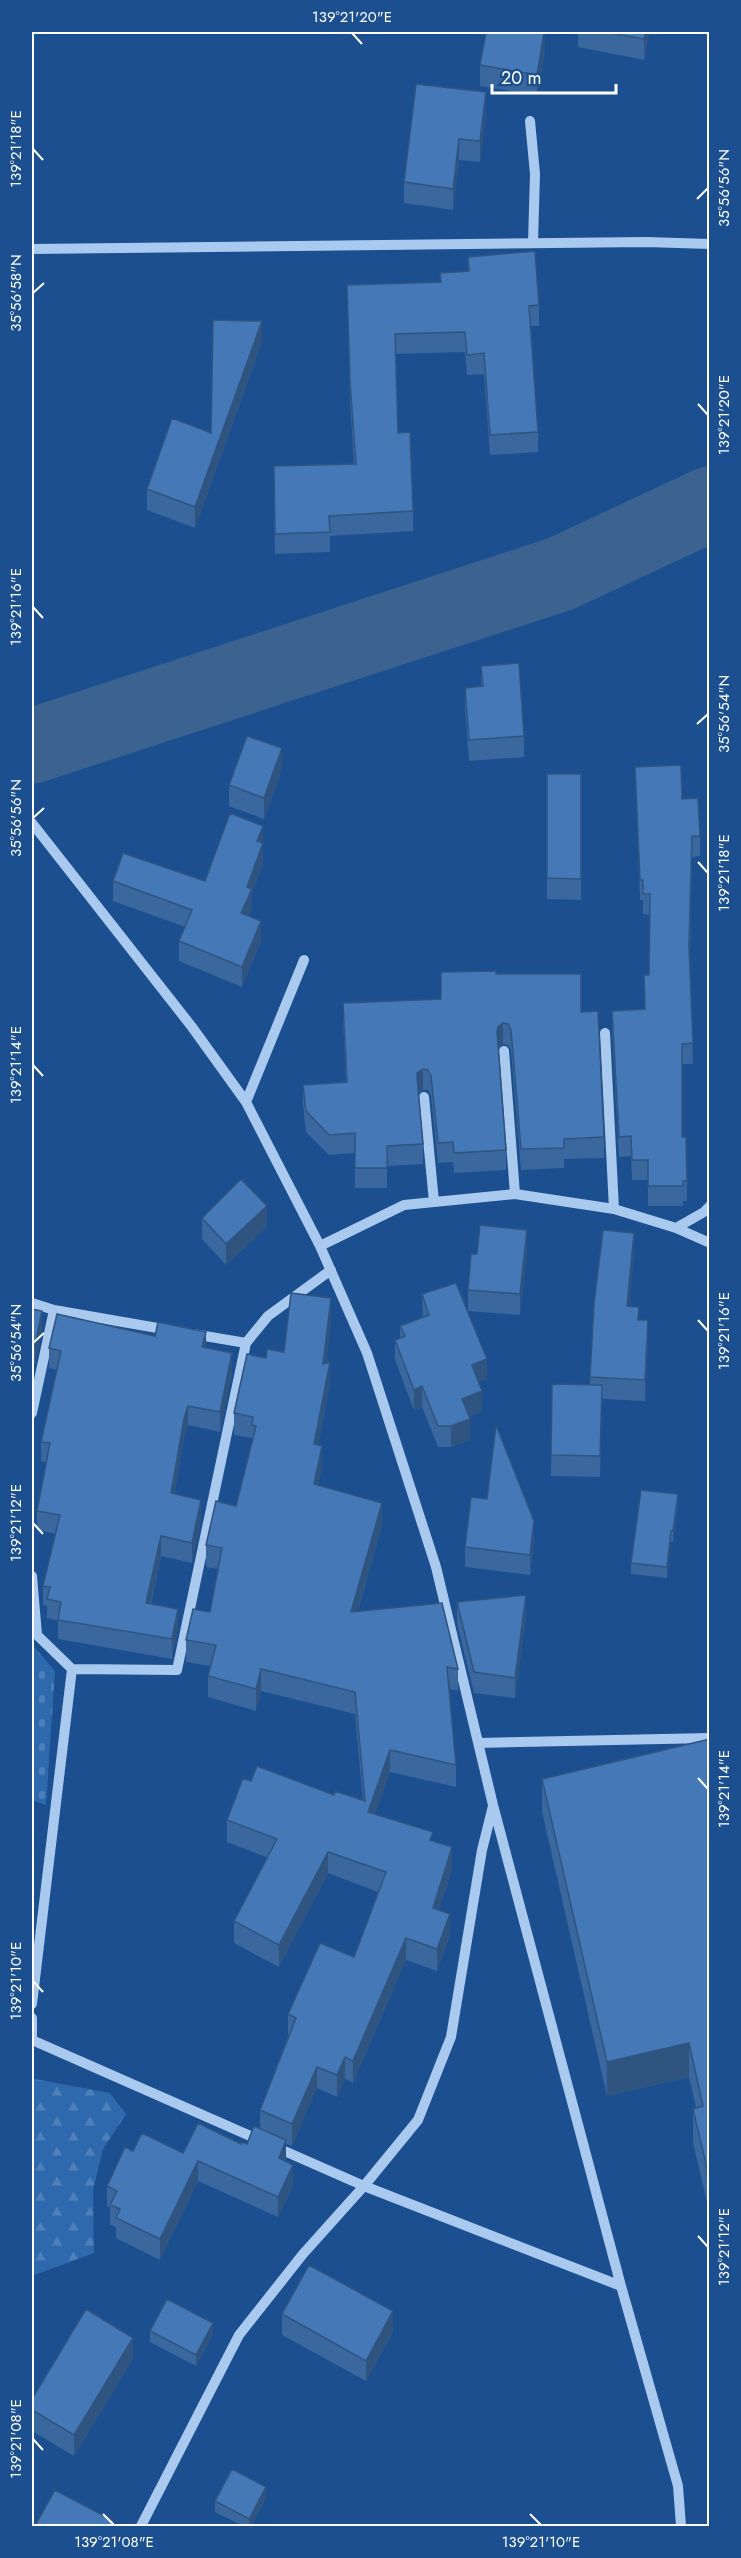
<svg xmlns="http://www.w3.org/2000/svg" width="741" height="2558" font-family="Jost,sans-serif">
  <defs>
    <pattern id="forest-firs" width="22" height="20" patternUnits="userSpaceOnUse" patternTransform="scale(1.5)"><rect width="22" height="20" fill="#2e69ad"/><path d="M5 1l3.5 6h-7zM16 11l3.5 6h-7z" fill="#4d80b9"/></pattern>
    <pattern id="cemetery-stones" width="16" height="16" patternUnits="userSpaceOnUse" patternTransform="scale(1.5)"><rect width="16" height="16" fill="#2e69ad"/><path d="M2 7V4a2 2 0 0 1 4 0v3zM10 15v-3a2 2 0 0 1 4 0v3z" fill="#4d80b9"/></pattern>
  </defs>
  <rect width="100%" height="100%" fill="#1b4f8f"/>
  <path fill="url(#forest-firs)" d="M35,2079l75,14 16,21 -23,35 -10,41 1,63 -62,23v-195z"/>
  <path fill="url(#cemetery-stones)" d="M32,1644l23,27 -9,134 -14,-5z"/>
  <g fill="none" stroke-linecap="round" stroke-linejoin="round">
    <path stroke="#3c6290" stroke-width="75" d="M32,746l528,-172 150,-70"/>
    <path stroke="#a9c9ee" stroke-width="10" d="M530,121l5,53 -2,69
      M32,249l614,-7 64,2
      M32,823l160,204 54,75 74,144 47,107 69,214 57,238 128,481 57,200 3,40
      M605,1033l9,176
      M504,1051l11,143
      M424,1097l10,105
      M246,1102l58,-142
      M676,1228l34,15
      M320,1246l84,-41 111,-11 99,15 62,19 28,-16 6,-6
      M32,1303l22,7
      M193,1334l53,9
      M32,1413l22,-103 115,20
      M32,1576l5,59 35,34 105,1 69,-327 22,-27 63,-46
      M479,1743l231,-5
      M32,2004l40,-335
      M32,2018v22l332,146 257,100
      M141,2526l98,-191 64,-81 61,-68 54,-66 33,-83 31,-187 11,-44"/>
  </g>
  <path fill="#3a679d" d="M578,32h71l-5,28 -66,-13z
    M545,50l-8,45 -57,-9v-21z
    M486,113l-6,49 -21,-2 -6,50 -49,-7v-21z
    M468,257l71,48v21h-8l7,106v20l-48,3 -6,-81 -17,1 -2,-23 -69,2 2,79 15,78v20l-83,5v16l-55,2 -1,-88 80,-2 -4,-62 -3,-117 93,-3v-9l28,-2z
    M262,342l-67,186 -48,-18v-21l64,-56z
    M481,666l43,70v21l-55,4 -4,-52v-21l16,-1z
    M635,767l47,32 18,37v20l-8,1 -2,98 3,109h-11v73l5,44v20h-4v5h-35v-26h-16l-1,-24 -12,1 -7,-126v-20l33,-2 -1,-34h5l1,-60 -7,-1v-14h-3z
    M282,769l-18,50 -35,-13v-21z
    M547,774h34v126l-34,-1z
    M263,826v37l-11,30v16l-4,7 13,25 -19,46 -63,-26v-20l6,-14 -72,-26v-20h92z
    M496,974l85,38 23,125v21l-40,1v9l-43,2 -10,-120 -3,-5 -5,-1 -5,3 8,103v20l-52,3 -1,-11 -15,1 -7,-67 -3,-6h-5l-5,3 5,51v20l-36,2v22h-32v-35l-26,2 -23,-23 -3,-27v-20l43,-3 -3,-59v-20l98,-4z
    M202,1218l65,9 -41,38 -24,-26z
    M527,1251l-7,64 -52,-4v-21l9,-36z
    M634,1254l-5,52 10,14 9,21 -3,60 -43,-2 -2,78 -49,-1 1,-92h38l4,-80z
    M422,1294l65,85 -8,3 3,29 -13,6 1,23 -19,7h-13l-16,-40 -8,3 -19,-50v-20l5,-2v-12l23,-9z
    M32,1309l10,22 -7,33h-3z
    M331,1320l-5,43 4,20 -12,62 4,22 -4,18 64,40 -24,86 100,58v22l-9,-2 7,76v22l-66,-15 -15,42 58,27 19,28 -13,41 11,26 -13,35 -31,-11 -53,123 -8,-4 -8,18 -20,-9 -25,58 -6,-2v18l7,24 -15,31 -80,-36 -38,79 -44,-22v-11l-6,-2v-17l-3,-2v-20l26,-35 50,2 64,-9 13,-16v-18l28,-74v-22l66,-57 24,-65 -50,-19 -49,94 -45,-24v-22l34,-63 -41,-16v-22l24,-39 112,20 -8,-87 -94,-23 -5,20 -48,-14v-21l2,-10 -24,-4v-22l24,-28 8,-43 -12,-2v-22l30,-39 16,-63v-5l-18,-3v-22l32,-55 18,-6z
    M49,1348h157l26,25 -12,59 -32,-7 -4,14 -10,55 27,26 -9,43 -31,-7 -10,48 27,24 -6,31 -114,-20v-18l-11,-3v-12l-4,-1v-19l13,-52 -19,-4v-19l9,-49 -5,-1v-19l16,-72 -8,-2z
    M678,1505l-5,37h-2l-4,36 -36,-4v-11z
    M534,1541l-4,34 -65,-8v-20z
    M457,1602l69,14 -11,82 -41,-5 -17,-70z
    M710,1739v476l-17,-72v-34l3,-1 -7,-31 -82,19 -65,-284v-33z
    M282,2314l111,18 -27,49 -84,-46z
    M150,2331l63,3 -17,32 -46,-24z
    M133,2359l-59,97 -42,-25v-32z
    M266,2498l-15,28h-8l-28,-14v-11z"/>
  <path fill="#305480" d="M545,32v18l-8,45v-20z
    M646,32h3l-5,28v-21z
    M486,92v21l-6,49v-21z
    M459,139v21l-6,50v-21z
    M262,321v21l-67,186v-21z
    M282,748v21l-18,50v-21z
    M263,826v37l-11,30v16l-11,24v-20l16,-72z
    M261,921v20l-19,46v-20z
    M503,1023v21l-5,3 -1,-16 1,-4z
    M423,1069v21l-6,3v-20z
    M267,1206v21l-41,38v-21z
    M527,1230v21l-7,64v-21z
    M634,1233v21l-7,73v-21z
    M331,1298v22l-8,66v-22z
    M42,1311v20l-7,33v-19z
    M648,1320v21l-3,60v-21z
    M206,1332v19l-4,-4z
    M232,1353v20l-12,59v-20z
    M487,1359v20l-15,6v-20z
    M330,1362v21l-16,83v-22z
    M422,1386v21l-8,3v-20z
    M482,1391v20l-20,9v-21z
    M188,1406v19l-4,14 -13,74v-20l13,-74z
    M470,1419v21l-19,7v-21z
    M322,1446v21l-8,39v-22z
    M678,1494v11l-5,37v-11z
    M201,1500v20l-9,43v-20z
    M382,1503v22l-31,109v-22z
    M534,1521v20l-4,34v-20z
    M671,1531v11l-4,36v-11z
    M161,1536v20l-15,67v-20z
    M526,1595v21l-11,82v-20z
    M178,1609v19l-6,31v-20z
    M261,1669v22l-5,20v-22z
    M390,1750v22l-22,62v-22z
    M452,1847v22l-19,61v-22z
    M328,1852v21l-49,94v-22z
    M450,1914v22l-13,35v-22z
    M406,1938v22l-53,123v-22z
    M689,2043v34l-82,19v-34z
    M345,2057v22l-8,18v-22z
    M317,2067v21l-25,58v-22z
    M286,2140v20l-7,19v-21z
    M198,2161v20l-38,79v-21z
    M293,2165v21l-15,31v-20z
    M393,2311v21l-27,49v-20z
    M213,2323v11l-17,32v-11z
    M133,2338v21l-59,97v-21z
    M266,2487v11l-15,28h-2v-7z"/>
  <path fill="#4478b7" stroke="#305480" stroke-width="1.5" d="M486,32h58l-7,43 -57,-10z
    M605,32h41l-2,7z
    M416,84l70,8 -6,49 -21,-2 -6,50 -49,-7z
    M535,251l4,54 -10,1 9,126 -48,3 -6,-82 -17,2 -2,-23 -70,2 3,99 12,-1 3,79 -84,5 1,16 -55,2 -1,-68 82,-2 -6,-82 -3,-97 94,-3 -1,-9 29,-2 -1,-14z
    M213,320l49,1 -67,186 -48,-18 25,-71 39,15z
    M519,663l5,73 -55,4 -4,-52 18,-2 -2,-20z
    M247,736l35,12 -18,50 -35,-13z
    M681,765l1,34 16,-1 2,38h-8l-3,110 4,97 -11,1v93h4l1,44h-4v5h-35v-26h-16l-1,-24 -12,1 -7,-126 33,-2 -1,-34h5l1,-81h-7v-14h-3l-5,-113z
    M547,774h34v105l-34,-1z
    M230,813l33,13 -6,15 6,2 -16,44 5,2 -11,24 20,8 -19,46 -63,-26 13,-31 -79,-29 10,-28 82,28z
    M496,971v3h85v38l17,-1 6,126 -40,2v9l-43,1 -10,-119 -3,-6 -5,-1 -5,4 -1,4 9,119 -52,3 -1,-11 -15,1 -7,-67 -3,-6 -5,-1 -6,4v4l6,67 -36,2v22h-32v-35l-26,2 -23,-24 -3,-26 44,-3 -4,-79 98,-4v-27z
    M241,1179l26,27 -41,38 -24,-26z
    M480,1225l47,5 -7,64 -52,-4 3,-36h6z
    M603,1230l31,3 -7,73 12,1 -1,13h10l-3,60 -55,-3 4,-73z
    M456,1283l31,76 -15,6 10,26 -20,8 8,20 -19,7h-13l-16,-40 -8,4 -19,-50 10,-4 -5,-10 29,-11 -7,-21z
    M291,1293l40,5 -8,66 7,-2 -16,82 8,2 -8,38 68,19 -31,109 91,-9 16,66 -11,-2 9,98 -66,-15 -22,62 65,20 -3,8 22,7 -19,61 17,6 -13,35 -31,-11 -53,123 -8,-4 -8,18 -20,-8 -25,57 -32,-14 36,-92 -8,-4 32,-71 34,14 32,-85 -58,-20 -49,93 -45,-24 43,-82 -50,-19 16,-42 8,3 6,-15 77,29 1,-4 30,10 -10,-109 -94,-23 -5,20 -48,-13 8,-31 -30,-5 7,-31 17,3 12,-64 -16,-3 10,-44 20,5 20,-80 -4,-1 1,-8 -19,-4 13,-59 19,4 1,-9 17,3z
    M32,1309l10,2 -7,34 -3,-1z
    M57,1314l98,22 3,-14 48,10 -4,15 30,6 -12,59 -32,-6 -4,13 -13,74 30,7 -9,43 -31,-7 -15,67 32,6 -6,30 -114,-19 3,-18 -14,-3 3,-12 -7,-1 17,-71 -23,-4 13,-68 -9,-1 20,-91 -12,-3z
    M552,1384l50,1 -2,71 -49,-1z
    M496,1425l38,96 -4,34 -65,-8 6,-50 16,2z
    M641,1490l37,4 -5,37h-2l-4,36 -36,-4z
    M526,1595l-11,83 -41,-6 -17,-70z
    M710,1739v442l-17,-72 10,-3 -14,-63 -82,19 -65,-283z
    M198,2123l43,21 1,-2 5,2 7,-18 32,14 -7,18 14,7 -15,32 -80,-36 -38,78 -44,-21 4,-9 -10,-4 7,-14 -10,-5 18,-39 8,4 9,-18 41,20z
    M309,2265l84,46 -27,50 -84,-47z
    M167,2299l46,24 -17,32 -46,-24z
    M86,2309l47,29 -59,97 -42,-25v-11z
    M232,2469l34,18 -17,32 -34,-18z
    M55,2490l59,31 -3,5h-76z"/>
  <path fill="none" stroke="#fff" stroke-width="2" d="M352,33l10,11M33,149l10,11M697,199l11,-11M33,293l11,-10M698,404l10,11M33,607l10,11M697,724l11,-10M33,818l11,-10M698,862l10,11M33,1065l10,11M698,1320l10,11M33,1343l11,-10M33,1523l10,11M698,1778l10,11M33,1981l10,11M698,2236l10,11M33,2439l10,11M103,2514l11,11M530,2514l11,11"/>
  <rect width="741" height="2558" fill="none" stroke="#1b4f8f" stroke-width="66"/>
  <path d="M492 84v9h124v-9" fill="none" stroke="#ffffff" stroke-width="3"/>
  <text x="501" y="84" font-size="18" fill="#ffffff" stroke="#1b4f8f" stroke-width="4.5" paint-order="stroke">20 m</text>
  <rect x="33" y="33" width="675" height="2492" fill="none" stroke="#fff" stroke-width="2"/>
  <g font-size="15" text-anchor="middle" fill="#fff">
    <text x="352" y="22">139°21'20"E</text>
    <text transform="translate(16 149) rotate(-90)" y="5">139°21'18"E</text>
    <text transform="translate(724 188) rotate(-90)" y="5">35°56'56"N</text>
    <text transform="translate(16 293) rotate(-90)" y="5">35°56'58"N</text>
    <text transform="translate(724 415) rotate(-90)" y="5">139°21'20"E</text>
    <text transform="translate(16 607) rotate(-90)" y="5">139°21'16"E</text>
    <text transform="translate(724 714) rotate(-90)" y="5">35°56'54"N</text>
    <text transform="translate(16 818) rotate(-90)" y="5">35°56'56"N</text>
    <text transform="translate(724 873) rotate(-90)" y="5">139°21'18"E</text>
    <text transform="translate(16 1065) rotate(-90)" y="5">139°21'14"E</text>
    <text transform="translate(724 1331) rotate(-90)" y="5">139°21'16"E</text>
    <text transform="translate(16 1343) rotate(-90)" y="5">35°56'54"N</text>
    <text transform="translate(16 1523) rotate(-90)" y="5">139°21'12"E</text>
    <text transform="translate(724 1789) rotate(-90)" y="5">139°21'14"E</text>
    <text transform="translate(16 1981) rotate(-90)" y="5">139°21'10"E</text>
    <text transform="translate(724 2247) rotate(-90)" y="5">139°21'12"E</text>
    <text transform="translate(16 2439) rotate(-90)" y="5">139°21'08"E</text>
    <text x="114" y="2547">139°21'08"E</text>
    <text x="541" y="2547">139°21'10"E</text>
  </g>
</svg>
